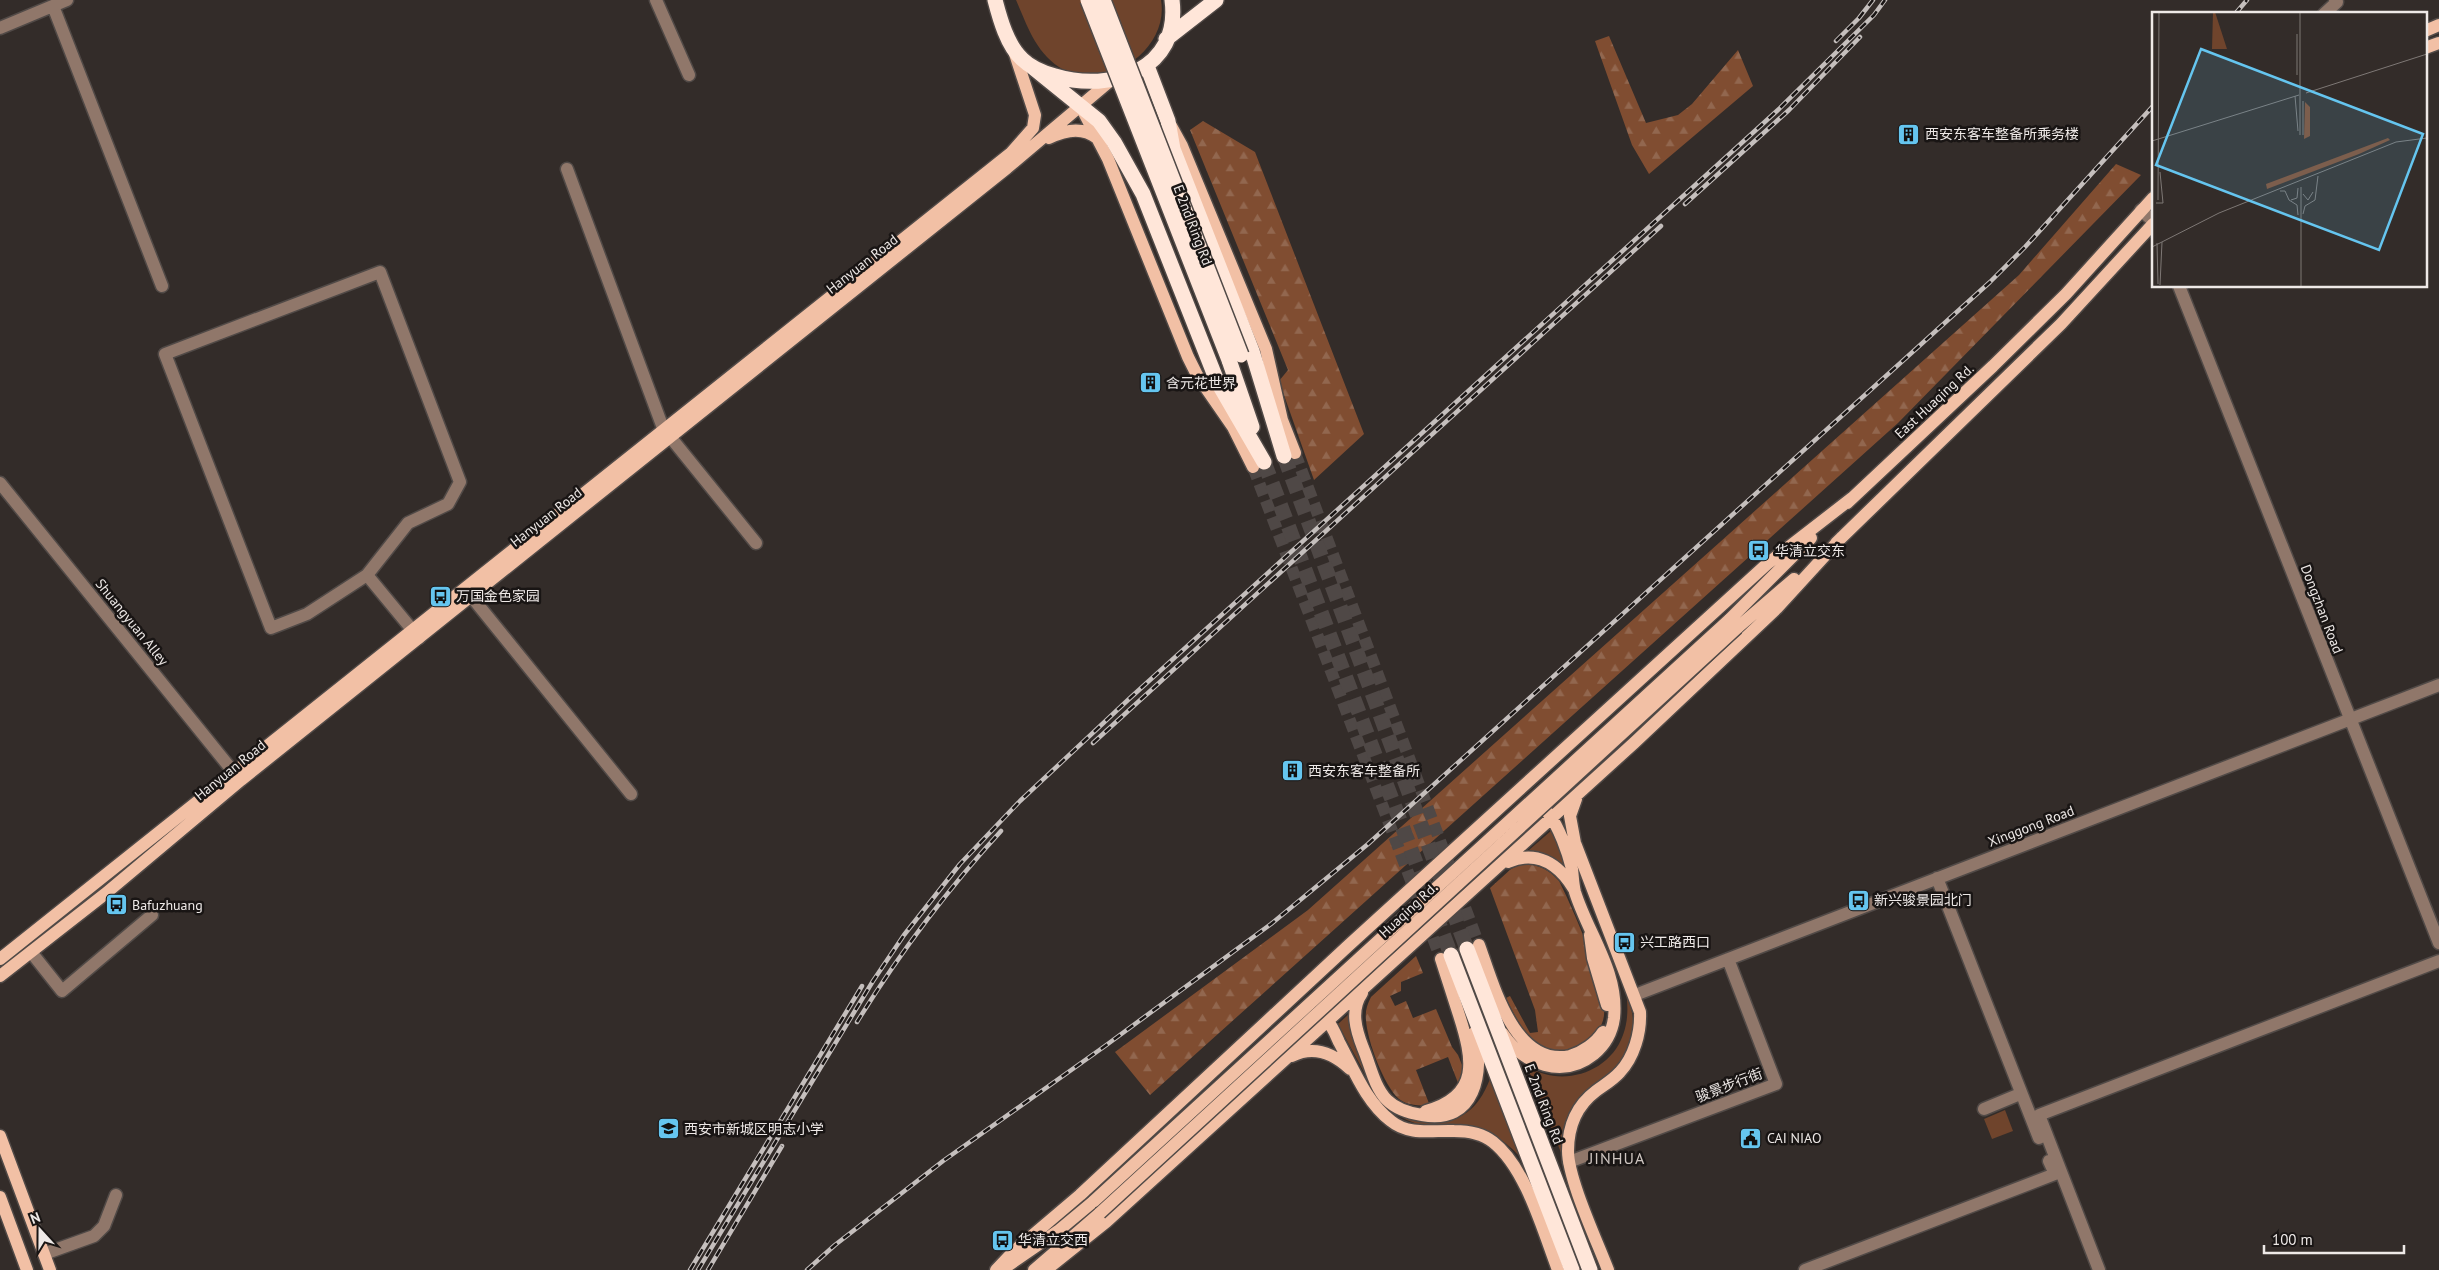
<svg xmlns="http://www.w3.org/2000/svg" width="2439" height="1270" font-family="'PT Sans','Noto Sans SC',sans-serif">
  <defs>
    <pattern id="forest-firs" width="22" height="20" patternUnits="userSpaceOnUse" patternTransform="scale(1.25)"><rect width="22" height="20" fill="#804d31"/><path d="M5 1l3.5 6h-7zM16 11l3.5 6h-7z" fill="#92674f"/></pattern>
  </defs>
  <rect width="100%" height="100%" fill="#332c29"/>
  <path fill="#6f442c" d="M1016,0h145c9,51 -59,96 -102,67 -24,-16 -32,-42 -43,-67z
    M1552,830l14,37 -19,-12 -18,-5z
    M1625,985c10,33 16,59 -12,86 -9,10 -23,18 -31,29 -6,8 -12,55 -15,68l-40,-102c33,22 82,8 96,-31 6,-16 5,-33 2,-50z
    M1349,1014l22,71 -33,-61z
    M1490,1079l30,78c-37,-44 -75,-17 -117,-39 42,9 70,5 87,-39z
    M2005,1110l8,21 -21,8 -8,-20z"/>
  <path fill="url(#forest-firs)" d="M1609,36l37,87 32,-8 14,-11 46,-54 15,36 -104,88 -17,-29 -37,-104z
    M1203,121l52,31 109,282 -50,46 -35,-99 9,-11 -98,-240z
    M2116,164l25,11 -243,248 -748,672 -35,-43 193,-142 711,-635z
    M1521,864c17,0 27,5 38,17 14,27 48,106 45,134 -1,13 -10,19 -19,27 -37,35 -65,-14 -79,-44l4,-2 20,37 8,-1 -3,-22 -45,-122 21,-19z
    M1416,956l7,17 -22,9v9l-11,5 5,10 11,-5 7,17 23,-9 16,38 6,8 8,20 -6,13 -12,-31 -32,13 14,36c-11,-1 -22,0 -31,-7 -15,-13 -32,-59 -33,-79 -1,-9 1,-15 5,-23z"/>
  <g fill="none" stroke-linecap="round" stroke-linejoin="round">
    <path stroke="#4f4846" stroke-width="12" stroke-dasharray="12 6" stroke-linecap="butt" d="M1295,453l184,492
      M1253,467l188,492"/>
    <path stroke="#4f4846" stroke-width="15" stroke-dasharray="15 8" stroke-linecap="butt" d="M1284,456l183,493
      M1264,462l187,493"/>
    <defs>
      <path id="minor" d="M656,0l33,75
        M53,6l109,280
        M2324,14l13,-12 -2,-2
        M0,28l67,-28
        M567,169l96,259 93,115
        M2141,210l12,11
        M2179,286l260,657
        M0,483l240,297
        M367,575l-60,39 -36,14 -106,-274 215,-82 80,210 -12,22 -40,19 -41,52 52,63
        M471,596l160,198
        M1937,878l102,260
        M31,952l31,39 90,-76
        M1635,995l804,-310
        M1984,1109l36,-15
        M1569,1162l207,-78 -48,-125
        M44,1254l50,-18 10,-10 12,-31
        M1805,1270l250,-96 -6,-13
        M2099,1270l-60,-155 400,-154"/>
      <path id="major" d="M2425,31l14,-6
        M2425,48l14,-5
        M1081,107l27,52 80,198 9,18 36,52 20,40
        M1171,126l11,20 84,203 16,71 13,33
        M1049,138c16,-8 33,-12 48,0
        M1847,503l146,-137 73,-72 87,-96
        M1836,543l225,-219 92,-100
        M1729,620l82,-82
        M1737,628l57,-49
        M1576,799l-6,17 5,27 65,169c1,21 -6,45 -20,60 -7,8 -16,13 -24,19 -20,15 -28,35 -28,60 0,28 29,90 40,119
        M1508,862c28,-12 50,1 66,27
        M1590,935l3,23 14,47
        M1479,945c14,38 35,123 91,111 13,-4 26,-13 33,-24
        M0,959c338,-267 673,-539 1011,-806l22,-25 2,-13 -21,-64
        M0,976l105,-82 136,-114 230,-184 536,-428 103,-87
        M1362,993c-12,17 -6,37 1,55 7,16 11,39 24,52 9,9 22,13 35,15 54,10 62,-43 53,-83
        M1324,1016c7,7 11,17 15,26 15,28 27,60 52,79 18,15 42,9 63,10 13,0 29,3 39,11 33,26 50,89 65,128
        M1503,1034c21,31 60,45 91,20 11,-9 18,-21 20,-36 5,-46 -26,-84 -39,-126 -2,-8 -2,-15 -3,-23 -4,-17 -13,-42 -24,-56
        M1292,1056c22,-11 41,-3 58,13
        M1426,1111c55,-15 47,-52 33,-96 -6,-19 -12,-37 -18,-56
        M0,1136l50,134
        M0,1197l27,73
        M1006,1267l52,-36 36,-30
        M996,1270l17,-18 67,-57 269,-250 418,-381 85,-66
        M1034,1270l66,-57
        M1046,1270l60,-48 528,-479 143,-135 65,-71"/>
      <path id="highway" d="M995,0c5,19 12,45 27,59 9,9 22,14 33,17 56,17 126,-6 117,-76
        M1166,39l50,-39
        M1031,66l68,55 15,21 29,52 74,187 47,81
        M1147,66l21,55 5,28 79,202 32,105
        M1229,360l23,67
        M1467,949l123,321
        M1451,955l121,315"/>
    </defs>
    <use href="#minor" stroke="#514a47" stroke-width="15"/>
    <use href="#major" stroke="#514a47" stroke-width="15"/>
    <use href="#highway" stroke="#514a47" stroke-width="18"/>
    <use href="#minor" stroke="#90776a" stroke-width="12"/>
    <use href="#major" stroke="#f2c0a5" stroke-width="12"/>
    <use href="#highway" stroke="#ffe6d9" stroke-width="15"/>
    <defs>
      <path id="rail" d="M2235,14l12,-14
        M1836,41l23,-23 14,-18
        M1685,204l104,-94 71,-73
        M1093,743l568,-517
        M857,1022c42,-68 90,-132 144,-191
        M690,1270l172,-284
        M698,1270l175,-289 31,-46 56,-71 60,-63 109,-102 650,-590 95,-94 11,-15
        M708,1270l74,-124
        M807,1270l28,-25 108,-84 162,-115 166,-122 97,-80 622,-562 35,-35 128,-141"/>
    </defs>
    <use href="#rail" stroke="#c5bfbd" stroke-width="4.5"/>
    <use href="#rail" stroke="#191514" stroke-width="2.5" stroke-dasharray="8" stroke-linecap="butt"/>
    <defs>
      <path id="major-bridge" d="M1094,1201l635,-581
        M1100,1213l637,-585"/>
      <path id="highway-bridge" d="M1088,0l141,360
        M1103,0l138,355"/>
    </defs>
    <use href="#major-bridge" stroke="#514a47" stroke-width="15" stroke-linecap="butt"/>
    <use href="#highway-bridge" stroke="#514a47" stroke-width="18" stroke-linecap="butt"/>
    <use href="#major-bridge" stroke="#f2c0a5" stroke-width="12"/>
    <use href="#highway-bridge" stroke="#ffe6d9" stroke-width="15"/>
  </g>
  <defs>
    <symbol id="building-square" viewBox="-11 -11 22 22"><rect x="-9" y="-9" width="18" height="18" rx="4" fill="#65c5ef" stroke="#191514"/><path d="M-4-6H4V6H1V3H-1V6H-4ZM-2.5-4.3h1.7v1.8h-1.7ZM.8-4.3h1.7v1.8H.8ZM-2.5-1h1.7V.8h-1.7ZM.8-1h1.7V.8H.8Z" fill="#111"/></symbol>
    <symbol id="bus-square" viewBox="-11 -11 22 22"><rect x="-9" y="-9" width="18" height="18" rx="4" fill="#65c5ef" stroke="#191514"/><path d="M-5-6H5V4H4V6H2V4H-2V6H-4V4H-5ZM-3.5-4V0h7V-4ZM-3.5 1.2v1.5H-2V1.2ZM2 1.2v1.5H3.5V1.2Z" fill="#111"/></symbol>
    <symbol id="school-square" viewBox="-11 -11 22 22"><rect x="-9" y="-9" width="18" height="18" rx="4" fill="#65c5ef" stroke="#191514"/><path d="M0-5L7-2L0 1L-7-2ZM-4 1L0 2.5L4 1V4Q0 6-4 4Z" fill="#111"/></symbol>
    <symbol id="civic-square" viewBox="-11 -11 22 22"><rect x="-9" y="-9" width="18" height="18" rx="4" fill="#65c5ef" stroke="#191514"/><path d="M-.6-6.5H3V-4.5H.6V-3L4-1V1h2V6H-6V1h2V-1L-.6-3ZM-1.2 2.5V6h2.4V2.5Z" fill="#111"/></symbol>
  </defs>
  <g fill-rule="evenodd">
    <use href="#building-square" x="1896" y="122" width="25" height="25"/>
    <use href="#building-square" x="1138" y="370" width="25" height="25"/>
    <use href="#bus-square" x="1746" y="538" width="25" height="25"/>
    <use href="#bus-square" x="428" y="584" width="25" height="25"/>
    <use href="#building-square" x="1280" y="758" width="25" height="25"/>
    <use href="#bus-square" x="1846" y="888" width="25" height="25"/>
    <use href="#bus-square" x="104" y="892" width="25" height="25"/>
    <use href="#bus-square" x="1612" y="930" width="25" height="25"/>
    <use href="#school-square" x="656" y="1116" width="25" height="25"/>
    <use href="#civic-square" x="1738" y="1126" width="25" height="25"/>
    <use href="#bus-square" x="990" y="1228" width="25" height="25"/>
  </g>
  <g text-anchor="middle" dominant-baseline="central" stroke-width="5" stroke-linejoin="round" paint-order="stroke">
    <g font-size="14" fill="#eee9e7" stroke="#191514" text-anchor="start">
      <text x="1925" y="134">西安东客车整备所乘务楼</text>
      <text x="1166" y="383">含元花世界</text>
      <text x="1775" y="551">华清立交东</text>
      <text x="456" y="596">万国金色家园</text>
      <text x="1308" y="771">西安东客车整备所</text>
      <text x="1874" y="900">新兴骏景园北门</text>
      <text x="132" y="905">Bafuzhuang</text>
      <text x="1640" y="942">兴工路西口</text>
      <text x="684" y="1129">西安市新城区明志小学</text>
      <text x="1767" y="1138">CAI NIAO</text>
      <text x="1018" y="1240">华清立交西</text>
    </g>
    <g font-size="14" fill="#eee9e7" stroke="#191514">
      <text transform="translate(1193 225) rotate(69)">E 2nd Ring Rd</text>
      <text transform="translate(862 264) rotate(-38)">Hanyuan Road</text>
      <text transform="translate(1934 401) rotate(-43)">East Huaqing Rd.</text>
      <text transform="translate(546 517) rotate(-38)">Hanyuan Road</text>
      <text transform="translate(2322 609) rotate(69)">Dongzhan Road</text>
      <text transform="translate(132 622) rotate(51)">Shuangyuan Alley</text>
      <text transform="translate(230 770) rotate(-39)">Hanyuan Road</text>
      <text transform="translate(2031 826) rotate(-21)">Xinggong Road</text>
      <text transform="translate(1408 910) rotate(-43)">Huaqing Rd.</text>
      <text transform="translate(1729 1085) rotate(-21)">骏景步行街</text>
      <text transform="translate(1544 1104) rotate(69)">E 2nd Ring Rd</text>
    </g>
    <g font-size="16" letter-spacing="1" fill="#cec5c0" stroke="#191514">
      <text x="1617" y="1158">JINHUA</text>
    </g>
  </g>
  <g transform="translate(2152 12)">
    <rect width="275" height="275" fill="#332c29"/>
    <path d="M153,90l5,5v29l-6,3zM236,126l2,2 -31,14 -92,35 -1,-5z" fill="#804d31"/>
    <path d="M61,0h2l12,37h-15z" fill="#6f442c"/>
    <path fill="none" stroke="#7e7875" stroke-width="1" d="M148,0v123M145,63v-41M154,81l121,-39M143,84l3,35M151,123v-34M0,129l147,-46M128,179h5l4,9 8,5 1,10M151,182l5,6 5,-8M6,188l1,-188M139,188l6,-2 1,-10M4,191h7l-3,-31M151,202l2,-8 10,-6 3,-24M5,231l1,41M0,235l67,-34 177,-71 31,-4M8,273l2,-43M149,275v-100"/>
    <path fill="#65c5ef" fill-opacity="0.15" stroke="#65c5ef" stroke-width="2.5" d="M49,37l222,85 -44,116 -223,-85z"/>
    <rect width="275" height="275" fill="none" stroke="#eee9e7" stroke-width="2.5"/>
  </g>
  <g transform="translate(40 1230) rotate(339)" stroke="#191514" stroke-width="4" paint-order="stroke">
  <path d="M0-4L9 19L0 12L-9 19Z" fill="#eee9e7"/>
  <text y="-8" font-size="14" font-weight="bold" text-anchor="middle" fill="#eee9e7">N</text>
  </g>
  <path d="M2264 1245v8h140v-8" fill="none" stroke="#eee9e7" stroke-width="2.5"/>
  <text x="2272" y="1245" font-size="15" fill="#eee9e7" stroke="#191514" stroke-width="4" paint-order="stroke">100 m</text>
</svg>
